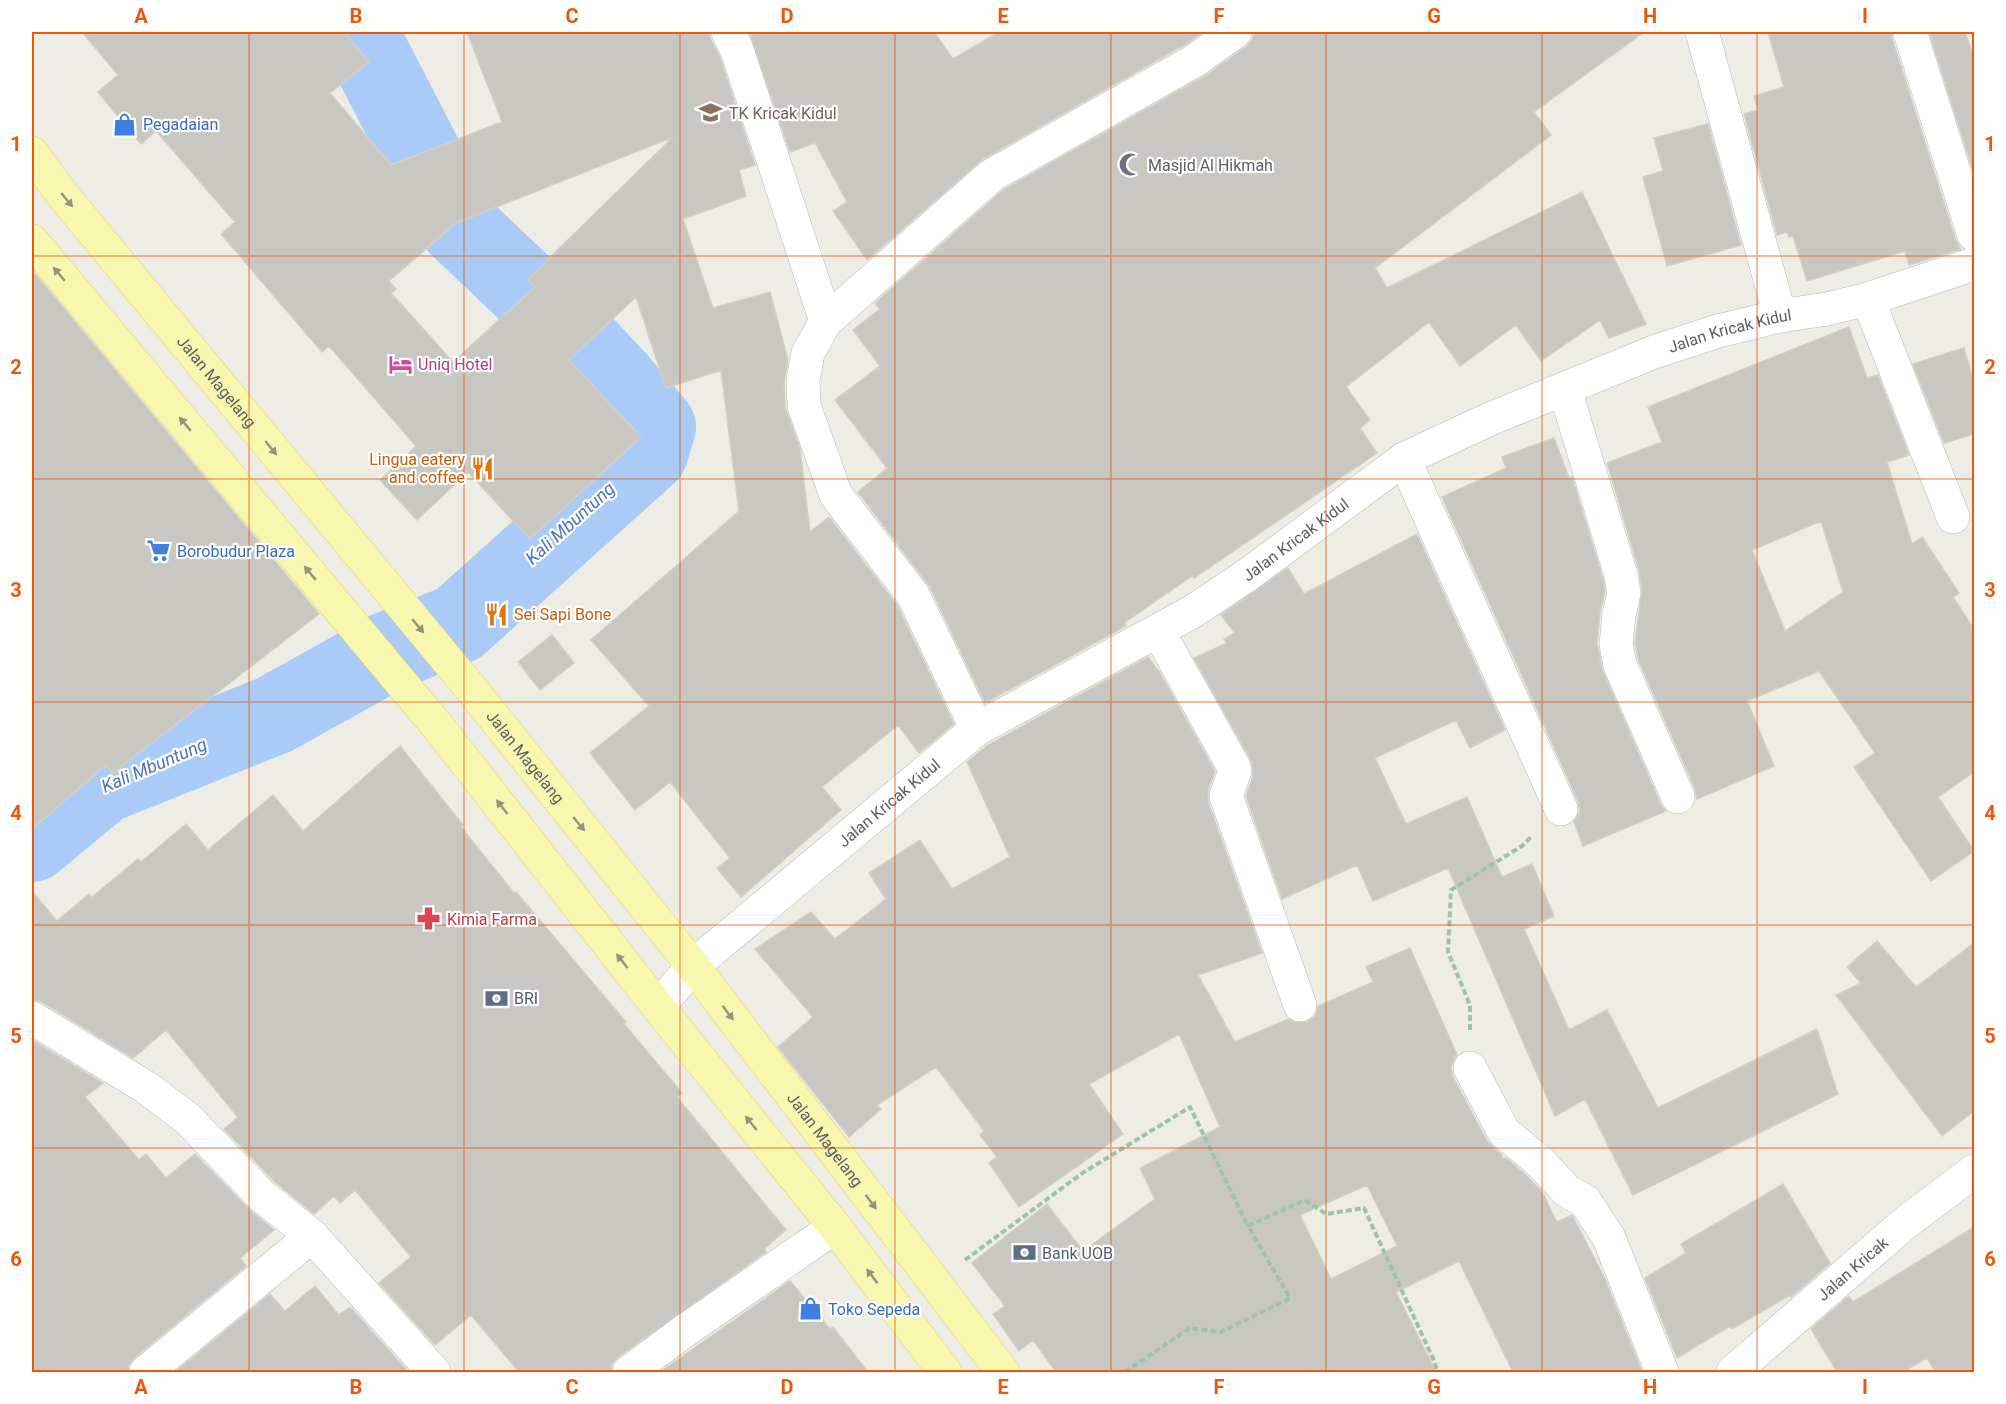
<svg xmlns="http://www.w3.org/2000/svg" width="2006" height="1404" font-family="Roboto,sans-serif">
  <rect width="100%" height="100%" fill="#eeede5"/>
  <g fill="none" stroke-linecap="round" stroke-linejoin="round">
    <path stroke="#aacbf8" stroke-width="80" d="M32,842l70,-58 172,-69 113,-63 71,-28 190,-171 8,-26 -38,-45 -42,-45 -118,-112 -100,-193"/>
  </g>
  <path fill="#c9c7c2" stroke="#d2cfc3" stroke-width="1.5" fill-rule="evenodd" d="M82,32h262l25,30 -39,31 61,72 111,-43 -35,-90h242l2,8 9,17 35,108 -16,5 7,26 -63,23 30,89 57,-16 18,68 -4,21 1,26 15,42 10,83 19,-15 68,88 57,119 -35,29 -21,-28 -76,62 19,23 -100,87 -24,-29 13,-10 -60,-76 -35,28 -45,-57 59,-47 -58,-66 148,-129 -18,-141 -55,18 -30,-91 -67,63 72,77 -111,102 -62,-67 -51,48 -37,-40 36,-34 -87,-100 -7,6 -101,-118 14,-12 -79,-91 -15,13 -43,-52 20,-17zM673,137l-145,142 7,8 -82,75 -62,-69 5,-4 -7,-8 67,-58z
    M756,32h178l19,27 46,-27h204l-19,13 -201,114 -116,101 -34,-49 14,-9 -32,-59 -25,9 -40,-118z
    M1254,32h390l-110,80 17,23 -176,133 12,20 195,-96 64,132 -37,14 -9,-18 -59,41 -25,-36 -56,41 -31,-44 -83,65 24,33 -10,8 17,25 -183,125 -2,-2 -68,47 2,3 -141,77 -55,-116 -72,-95 29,-24 -52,-68 45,-34 -27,-36 27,-21 -5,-6 128,-113 202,-114 41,-29 6,-7z
    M1768,32h124v6l64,203 5,8 -52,16 -4,-14 -98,30 -14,-45 -4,1 -2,-5 -10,3 -33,-121 14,-4 -4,-14 30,-9z
    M1929,32h36l9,25v117z
    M1708,124l33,121 -74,21 -24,-89 20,-6 -9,-33z
    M32,270l287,344 -206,159 -7,-8 -74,64z
    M1849,327l18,51 11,-3 31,80 -22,7 25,82 10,-7 37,56 -6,4 21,32v143l-36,25 36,54 -43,30 -77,-114 21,-14 -56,-82 -72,30 27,65 -77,33 -2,-10 -57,-130 -3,-16 7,-53 -3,-20 -32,-107 55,-21 -14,-35zM1821,521l22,71 -58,39 -33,-81z
    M1964,348l10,35v51l-30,9 -31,-79z
    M1554,438l15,40 3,-1 31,102 2,13 -5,21 -3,29 5,27 59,136 5,6 -83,35 -9,-24 6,-11 -2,-10 -136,-304 64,-29 -4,-11z
    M1417,534l88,196 -35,18 -14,-28 -81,38 31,66 61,-27 35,80 30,-13 22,52 -30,13 45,101 38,-20 51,98 159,-79 21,65 -205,101 -48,-96 -30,17 -107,-248 -75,33 -16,-36 -75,34 -36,-103 7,-19 -1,-15 -58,-104 33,-15 -3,-4 11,-6 -14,-18 67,-47 16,26z
    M552,635l22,28 -34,27 -22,-28z
    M1148,657l12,16 55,98 -7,19v12l54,151 -64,22 37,67 53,-23 9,4 10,-1 8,-5 3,-11 55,-24 -7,-15 44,-19 47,107 -3,4 -3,8 2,10 34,64 14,13 2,5 3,-1 21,18 15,16 15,30 15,-7 33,64 37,93h-129l-54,-111 -63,31 40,80h-380l-23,-32 -14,11 -26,-37 12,-8 -33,-43 75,-59 36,47 72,-52 -15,-31 80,-41 -41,-93 -90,50 34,50 -104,73 -30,-44 8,-6 -17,-22 4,-4 -48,-64 -59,38 4,4 -32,28 -71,-90 35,-30 -58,-68 56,-37 24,27 51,-40 -17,-26 51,-33 32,49 58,-32 -43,-95 21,-17zM1367,1185l30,61 -66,33 -31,-64z
    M400,746l63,79 -2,2 53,66 2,-1 110,130 -2,2 58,69 -5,4 109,133 -22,19 2,3 -148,105 -6,7 -1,8h-92l-48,-57 -36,30 -56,-62 32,-26 -56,-67 -15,13 -6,-7 -20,18 -39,-32 -51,-53 14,-12 -72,-87 -33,28 -91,-56 -10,-3v-108l25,30 32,-27 3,3 46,-38 3,3 45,-38 22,26 65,-55 30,36z
    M1877,941l39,46 58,-44v168l-32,25 -106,-141 25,-12 -14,-16z
    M32,1040l71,43 -18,14 54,63 7,-6 20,24 29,-24 54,55 25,21 -34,28 6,8 -112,92 -5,7 -1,7h-96z
    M1783,1184l47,79 -39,34 -1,-2 -58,34 -2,-3 -53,32 -32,-80 41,-25 -5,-9z
    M1974,1227v145h-39l-8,-14 -24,14h-66l-26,-43 38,-33 4,6z
    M790,1281l40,48 3,-2 35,45h-208z
    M315,1286l24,29 11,-8 56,62 -5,3h-226l95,-78 15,17z"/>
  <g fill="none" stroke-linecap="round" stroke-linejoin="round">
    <defs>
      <g id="street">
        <path d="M728,32l9,18 89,271"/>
        <path d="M1702,32l78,284"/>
        <path d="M1910,32l64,203"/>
        <path d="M1868,299l85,218"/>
        <path d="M1565,390l56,185 3,18 -5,22 -3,29 4,21 58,132"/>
        <path d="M1404,459l157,350"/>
        <path d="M1158,631l76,136 1,4 -9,25 74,209"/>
        <path d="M977,729l-64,-134 -77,-100 -32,-89 -1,-26 5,-27 18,-32 166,-146 202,-114 41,-29"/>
        <path id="s1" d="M658,1007l35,-41 284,-237 215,-117 54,-36 158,-117 86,-40 164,-67 64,-21 62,-15 47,-7 41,-10 106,-35"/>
        <path d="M32,1018l115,70 41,31 74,77 50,40 122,136"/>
        <path d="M1470,1068l34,64 36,30 27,29 18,10 24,37 53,134"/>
        <path d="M146,1372l166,-136"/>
        <path d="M629,1372l54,-40 152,-105"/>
        <path id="s2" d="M1733,1372l172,-149 69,-52"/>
      </g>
      <g id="primary">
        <path id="s3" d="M32,153l29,40 416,503 216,270 310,406"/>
        <path d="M32,241l407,487 219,279 177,220 110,145"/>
      </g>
    </defs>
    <use href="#street" stroke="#b7b9bd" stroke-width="34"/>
    <use href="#primary" stroke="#e6d466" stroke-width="34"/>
    <path stroke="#9cc4ad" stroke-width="4" stroke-dasharray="6 3" stroke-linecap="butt" d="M1470,1030v-25l-22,-53 3,-62 71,-44 10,-10
      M965,1260l116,-86 109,-67 58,119
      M1125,1372l65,-44 31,4 69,-34 -42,-72 57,-26 21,14 38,-6 71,155 2,9"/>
    <use href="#street" stroke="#fff" stroke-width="33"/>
    <use href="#primary" stroke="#f8f7af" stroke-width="33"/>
  </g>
  <defs><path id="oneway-solid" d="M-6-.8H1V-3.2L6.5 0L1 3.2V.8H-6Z" transform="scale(1.5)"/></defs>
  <g fill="#93947e">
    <use href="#oneway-solid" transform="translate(67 200) rotate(51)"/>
    <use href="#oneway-solid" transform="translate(59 274) rotate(-130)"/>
    <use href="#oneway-solid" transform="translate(185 424) rotate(-130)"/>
    <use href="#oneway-solid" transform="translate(271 448) rotate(51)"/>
    <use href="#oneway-solid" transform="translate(310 573) rotate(-130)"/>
    <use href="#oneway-solid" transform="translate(418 626) rotate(50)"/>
    <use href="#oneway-solid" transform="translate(502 807) rotate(-128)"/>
    <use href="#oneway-solid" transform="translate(579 824) rotate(51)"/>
    <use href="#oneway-solid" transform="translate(622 961) rotate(-128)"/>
    <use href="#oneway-solid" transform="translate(728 1013) rotate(53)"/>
    <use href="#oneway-solid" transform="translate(751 1123) rotate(-129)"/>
    <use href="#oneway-solid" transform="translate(871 1202) rotate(53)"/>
    <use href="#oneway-solid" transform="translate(872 1276) rotate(-127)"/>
  </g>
  <path fill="none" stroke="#e8590c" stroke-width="1.5" stroke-opacity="0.55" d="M249,32v1340M464,32v1340M680,32v1340M895,32v1340M1111,32v1340M1326,32v1340M1542,32v1340M1757,32v1340M32,256h1942M32,479h1942M32,702h1942M32,925h1942M32,1148h1942"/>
  <defs>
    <symbol id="school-bare" viewBox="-9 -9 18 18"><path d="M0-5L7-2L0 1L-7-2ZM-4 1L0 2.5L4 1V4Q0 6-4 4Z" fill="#8d6e63" stroke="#fff" stroke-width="2.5" paint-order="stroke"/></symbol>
    <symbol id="shop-bare" viewBox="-9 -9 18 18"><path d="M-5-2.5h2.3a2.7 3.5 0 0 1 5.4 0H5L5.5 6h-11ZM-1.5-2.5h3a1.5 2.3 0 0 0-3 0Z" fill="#3f7fe0" stroke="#fff" stroke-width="2.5" paint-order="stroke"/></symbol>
    <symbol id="mosque-bare" viewBox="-9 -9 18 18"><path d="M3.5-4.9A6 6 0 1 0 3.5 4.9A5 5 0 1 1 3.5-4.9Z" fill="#6b7280" stroke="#fff" stroke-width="2.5" paint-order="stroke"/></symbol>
    <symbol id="hotel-bare" viewBox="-9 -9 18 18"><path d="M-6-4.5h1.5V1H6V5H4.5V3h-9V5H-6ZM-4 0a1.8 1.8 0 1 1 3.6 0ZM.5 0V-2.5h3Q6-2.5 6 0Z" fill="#d1479c" stroke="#fff" stroke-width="2.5" paint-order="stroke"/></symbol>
    <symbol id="restaurant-bare" viewBox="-9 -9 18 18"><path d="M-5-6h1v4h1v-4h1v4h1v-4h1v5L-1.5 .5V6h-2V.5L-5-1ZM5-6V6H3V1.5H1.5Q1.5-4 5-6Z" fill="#e8710a" stroke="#fff" stroke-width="2.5" paint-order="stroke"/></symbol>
    <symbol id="supermarket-bare" viewBox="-9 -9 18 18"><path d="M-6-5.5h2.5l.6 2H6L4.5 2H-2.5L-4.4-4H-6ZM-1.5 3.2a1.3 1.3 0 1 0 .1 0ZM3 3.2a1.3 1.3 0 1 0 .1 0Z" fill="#3f7fe0" stroke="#fff" stroke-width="2.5" paint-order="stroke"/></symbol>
    <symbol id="pharmacy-bare" viewBox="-9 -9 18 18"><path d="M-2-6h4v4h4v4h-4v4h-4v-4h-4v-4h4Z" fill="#e0444e" stroke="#fff" stroke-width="2.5" paint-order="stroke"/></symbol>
    <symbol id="bank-bare" viewBox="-9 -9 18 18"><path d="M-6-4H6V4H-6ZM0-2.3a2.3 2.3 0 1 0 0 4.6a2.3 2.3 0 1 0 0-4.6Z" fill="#5c6f8a" stroke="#fff" stroke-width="2.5" paint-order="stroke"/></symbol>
  </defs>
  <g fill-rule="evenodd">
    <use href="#school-bare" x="694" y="96" width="33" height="33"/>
    <use href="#shop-bare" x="108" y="108" width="33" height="33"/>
    <use href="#mosque-bare" x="1114" y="148" width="33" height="33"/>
    <use href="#hotel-bare" x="384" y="348" width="33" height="33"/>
    <use href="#restaurant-bare" x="466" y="452" width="33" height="33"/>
    <use href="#supermarket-bare" x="142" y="534" width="33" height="33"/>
    <use href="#restaurant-bare" x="480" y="598" width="33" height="33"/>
    <use href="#pharmacy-bare" x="412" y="902" width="33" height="33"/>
    <use href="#bank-bare" x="480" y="982" width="33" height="33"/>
    <use href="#bank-bare" x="1008" y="1236" width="33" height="33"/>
    <use href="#shop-bare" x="794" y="1292" width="33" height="33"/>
  </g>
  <g text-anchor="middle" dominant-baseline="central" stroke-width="4.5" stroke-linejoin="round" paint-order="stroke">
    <g font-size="16" fill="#785e54" stroke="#fff" text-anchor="start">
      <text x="729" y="113">TK Kricak Kidul</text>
    </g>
    <g font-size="16" fill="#366cbe" stroke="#fff" text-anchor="start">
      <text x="143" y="124">Pegadaian</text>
      <text x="177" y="551">Borobudur Plaza</text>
      <text x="828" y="1309">Toko Sepeda</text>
    </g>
    <g font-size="16" fill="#5b616d" stroke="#fff" text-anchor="start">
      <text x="1148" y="165">Masjid Al Hikmah</text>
    </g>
    <g font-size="16" fill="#5c5f64" stroke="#fff">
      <text stroke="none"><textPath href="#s1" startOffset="1281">Jalan Kricak Kidul</textPath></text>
      <text stroke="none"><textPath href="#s3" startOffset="294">Jalan Magelang</textPath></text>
      <text stroke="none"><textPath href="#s1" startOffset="795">Jalan Kricak Kidul</textPath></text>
      <text stroke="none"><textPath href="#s3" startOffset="780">Jalan Magelang</textPath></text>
      <text stroke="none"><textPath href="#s1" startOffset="309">Jalan Kricak Kidul</textPath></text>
      <text stroke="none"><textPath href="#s3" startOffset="1266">Jalan Magelang</textPath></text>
      <text stroke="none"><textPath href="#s2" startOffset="158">Jalan Kricak</textPath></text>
    </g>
    <g font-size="16" fill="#b23c85" stroke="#fff" text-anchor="start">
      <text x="418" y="364">Uniq Hotel</text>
    </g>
    <g font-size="16" fill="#c56008" stroke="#fff" text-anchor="end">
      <text x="465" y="459">Lingua eatery<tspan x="465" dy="18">and coffee</tspan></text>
      <text x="514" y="614" text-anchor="start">Sei Sapi Bone</text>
    </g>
    <g font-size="16" fill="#be3a42" stroke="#fff" text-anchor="start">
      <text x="447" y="919">Kimia Farma</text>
    </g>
    <g font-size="16" fill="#4e5e75" stroke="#fff" text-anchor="start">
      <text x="514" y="998">BRI</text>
      <text x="1042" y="1253">Bank UOB</text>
    </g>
    <g font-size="18" font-style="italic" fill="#4f74b9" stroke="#fff">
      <text transform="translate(570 523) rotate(-42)">Kali Mbuntung</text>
      <text transform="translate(154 765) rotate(-23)">Kali Mbuntung</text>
    </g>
  </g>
  <rect width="2006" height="1404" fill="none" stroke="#ffffff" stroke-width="66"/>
  <rect x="33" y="33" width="1940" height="1338" fill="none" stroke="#e8590c" stroke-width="2"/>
  <g font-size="20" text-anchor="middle" font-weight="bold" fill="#e8590c">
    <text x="141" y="23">A</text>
    <text x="356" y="23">B</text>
    <text x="572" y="23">C</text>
    <text x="787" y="23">D</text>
    <text x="1003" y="23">E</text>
    <text x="1219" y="23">F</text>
    <text x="1434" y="23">G</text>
    <text x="1650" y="23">H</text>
    <text x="1865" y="23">I</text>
    <text x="16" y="151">1</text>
    <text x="1990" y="151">1</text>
    <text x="16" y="374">2</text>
    <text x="1990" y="374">2</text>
    <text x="16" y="597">3</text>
    <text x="1990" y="597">3</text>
    <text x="16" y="820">4</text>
    <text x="1990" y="820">4</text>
    <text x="16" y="1043">5</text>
    <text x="1990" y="1043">5</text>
    <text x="16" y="1266">6</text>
    <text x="1990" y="1266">6</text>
    <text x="141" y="1394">A</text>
    <text x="356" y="1394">B</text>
    <text x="572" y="1394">C</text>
    <text x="787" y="1394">D</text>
    <text x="1003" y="1394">E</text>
    <text x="1219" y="1394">F</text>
    <text x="1434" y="1394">G</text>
    <text x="1650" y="1394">H</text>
    <text x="1865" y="1394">I</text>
  </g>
</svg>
